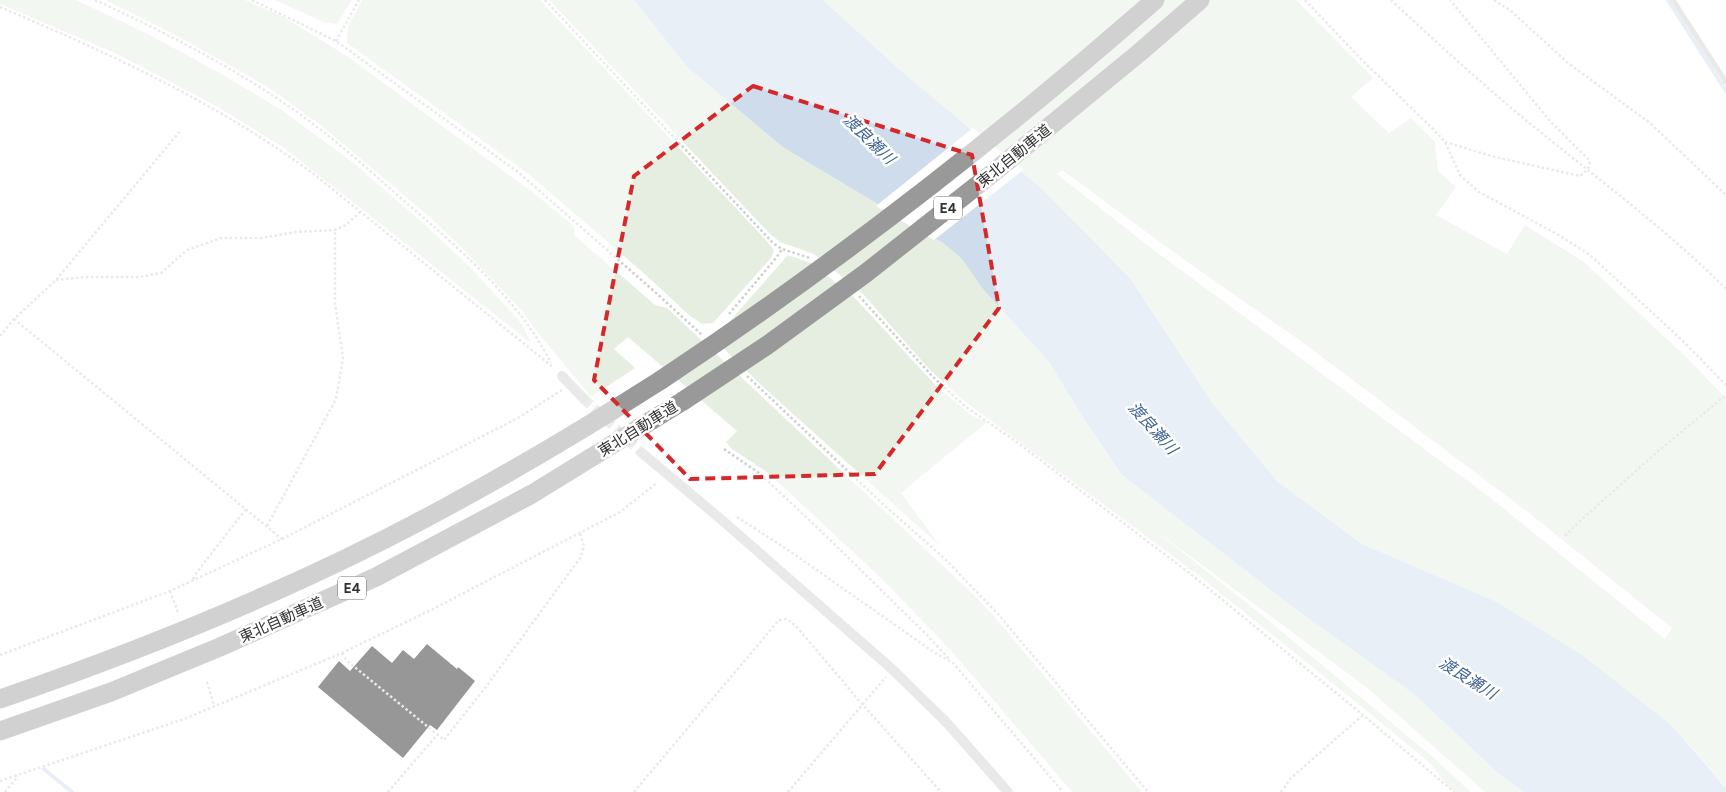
<svg xmlns="http://www.w3.org/2000/svg" width="1726" height="792" font-family="Figtree,'Noto Sans JP',sans-serif">
  <rect width="100%" height="100%" fill="#fff"/>
  <path fill="#e5eee1" fill-rule="evenodd" d="M0,0h76l72,34 70,38 65,39 68,50 71,61 49,46 51,56 9,19 -248,-196 -67,-41 -99,-52 -117,-50z
    M105,0h140l37,16 65,40 188,138 39,32v9l81,70 12,3 304,284 22,23 149,177h-70l-119,-139 -70,-73 -116,-108 -35,-23 -6,-7 11,-11 -109,-94 -14,12 21,19 -44,29 -57,-69 -10,-15 -59,-62 -33,-32 -109,-92 -57,-41 -23,-13 -73,-41z
    M275,0h77l-15,24 -14,-2z
    M362,0h178l224,238 10,12 -3,8 -58,65 -11,1 -13,-9 -43,-40 -120,-103 -179,-129 1,-17z
    M549,0h85l53,67 97,81 159,95 19,16 20,29 67,74 35,57 38,56 168,130 125,90 85,80 24,17h-39l-119,-105 -210,-156 107,85 172,143 36,33h-17l-9,-9 -13,-18 -65,-54 -169,-136 -235,-175 -33,-30 -68,-77 -48,-39 -34,-12 -11,-9z
    M823,0h473l77,78 -22,19 38,36 22,-15 24,24 3,29 18,16 -20,28 71,39 18,-29 59,37 99,92 43,44v391l-23,-29 -33,-36 -175,-123 -133,-57 -84,-62 -65,-78 -83,-126 -89,-90 -142,-119zM1062,170l121,89 115,80 231,174 143,115 -7,11 -178,-144 -336,-247 -94,-74z
    M788,255l23,8 42,33 87,94 33,26 14,6 -86,71 39,53 -178,-160 -48,-47z"/>
  <path fill="#cedcec" d="M634,0h189l76,69 142,119 89,90 83,126 65,78 84,62 133,57 87,54 88,69 33,37 23,28v3h-202l-24,-17 -85,-80 -125,-90 -168,-130 -38,-56 -35,-57 -67,-74 -20,-29 -19,-16 -159,-95 -97,-81z"/>
  <path fill="#fff" d="M973,128l50,42 -89,70 -58,-34z"/>
  <g fill="none" stroke-linecap="round" stroke-linejoin="round">
    <path stroke="#cedcec" stroke-width="4" d="M1668,0l58,91
      M44,769l28,23"/>
  </g>
  <path fill="#191919" d="M427,644l30,25 1,-2 17,14 -38,49 -7,-5 -27,33 -85,-71 21,-26 11,10 22,-25 20,17 11,-13 11,9z"/>
  <g fill="none" stroke-linecap="round" stroke-linejoin="round">
    <path stroke="#d6d6d6" stroke-width="10" stroke-dasharray="10 5" stroke-linecap="butt" d="M583,398l59,55"/>
    <path stroke="#cfcfcf" stroke-width="2.5" stroke-dasharray="2.5 2.5" stroke-linecap="butt" d="M95,0c78,36 158,77 226,130 36,28 69,59 104,89 46,40 98,88 126,144
      M252,0l84,41 182,131 137,120 47,43
      M545,0l228,243 9,6 28,9
      M1305,0l58,61 72,70 10,11 15,33 19,17 78,42 33,21 94,87 42,43
      M1391,0c45,42 90,83 137,122 67,55 136,105 198,167
      M1494,0l17,11 57,52 82,60 76,72
      M0,7c111,47 218,96 315,168l239,193
      M336,41l23,-41
      M1445,142l50,15 85,19 8,-7 2,-8 -40,-40 -100,-121
      M56,280l31,-3h53l21,-4 26,-23 34,-12h40l35,-6 39,-2 11,-5 14,-13
      M859,296l75,82 32,29 48,33 178,135 171,140 91,77
      M729,314l47,-56 6,-9
      M14,319l268,220
      M0,336l14,-17 42,-39 125,-150
      M747,376l138,130 58,51 28,29 27,28 150,178
      M724,449l35,24 63,59 103,101 25,27
      M737,517l54,35 144,101 18,10 110,129
      M267,526l69,-127 7,-41 -8,-55v-73
      M1565,536l15,-15 76,-68 70,-58
      M193,579l4,-7 49,-63
      M170,591l8,21
      M342,653l4,7 98,80 44,-56 92,-126 4,-12 -4,-13
      M0,655l170,-64 112,-52 236,-121 44,-28
      M207,682l7,24
      M0,781l184,-62 158,-66 93,-45 185,-96 38,-30
      M5,792l13,-16
      M388,792l49,-57
      M634,792l139,-165 6,-7 8,-1 9,7 66,78 79,88
      M788,792l98,-115
      M1281,792l10,-14 72,-63"/>
    <path stroke="#cfcfcf" stroke-width="5" d="M1673,0l53,82"/>
    <path stroke="#cfcfcf" stroke-width="10" d="M562,376l21,22
      M642,453l81,68 169,148 55,54 61,69"/>
    <path stroke="#999" stroke-width="19" d="M0,699c154,-53 306,-115 450,-194 72,-39 142,-81 211,-125
      M0,731l111,-39 109,-45 156,-70 156,-83 151,-93"/>
    <path stroke="#999" stroke-width="19" d="M661,380c173,-115 338,-243 494,-380
      M683,401l83,-55 100,-73 123,-97 150,-123 61,-53"/>
  </g>
  <path d="M0 0H1726V792H0ZM753,86l219,69 27,153 -124,166 -185,5 -96,-99 40,-204z" fill="#fff" fill-opacity=".55" fill-rule="evenodd"/>
  <path fill="none" stroke="#d62828" stroke-width="4" stroke-dasharray="10 6" stroke-linejoin="round" d="M753,86l219,69 27,153 -124,166 -185,5 -96,-99 40,-204z"/>
  <g text-anchor="middle" dominant-baseline="central" stroke-width="5" stroke-linejoin="round" paint-order="stroke">
    <g fill="#fff" stroke="#707070" stroke-width="1">
      <rect x="934" y="196.5" width="28" height="23" rx="4"/>
      <rect x="338" y="576.5" width="28" height="23" rx="4"/>
    </g>
    <g font-size="14" font-weight="bold" fill="#323232">
      <text x="948" y="208">E4</text>
      <text x="352" y="588">E4</text>
    </g>
    <g font-size="15" fill="#323232" stroke="#fff">
      <text transform="translate(1014 156) rotate(-39)">東北自動車道</text>
      <text transform="translate(638 429) rotate(-32)">東北自動車道</text>
      <text transform="translate(281 620) rotate(-24)">東北自動車道</text>
    </g>
    <g font-size="16" font-style="italic" fill="#406593" stroke="#fff">
      <text transform="translate(869 139) rotate(44)">渡良瀬川</text>
      <text transform="translate(1153 428) rotate(48)">渡良瀬川</text>
      <text transform="translate(1468 678) rotate(32)">渡良瀬川</text>
    </g>
  </g>
</svg>
